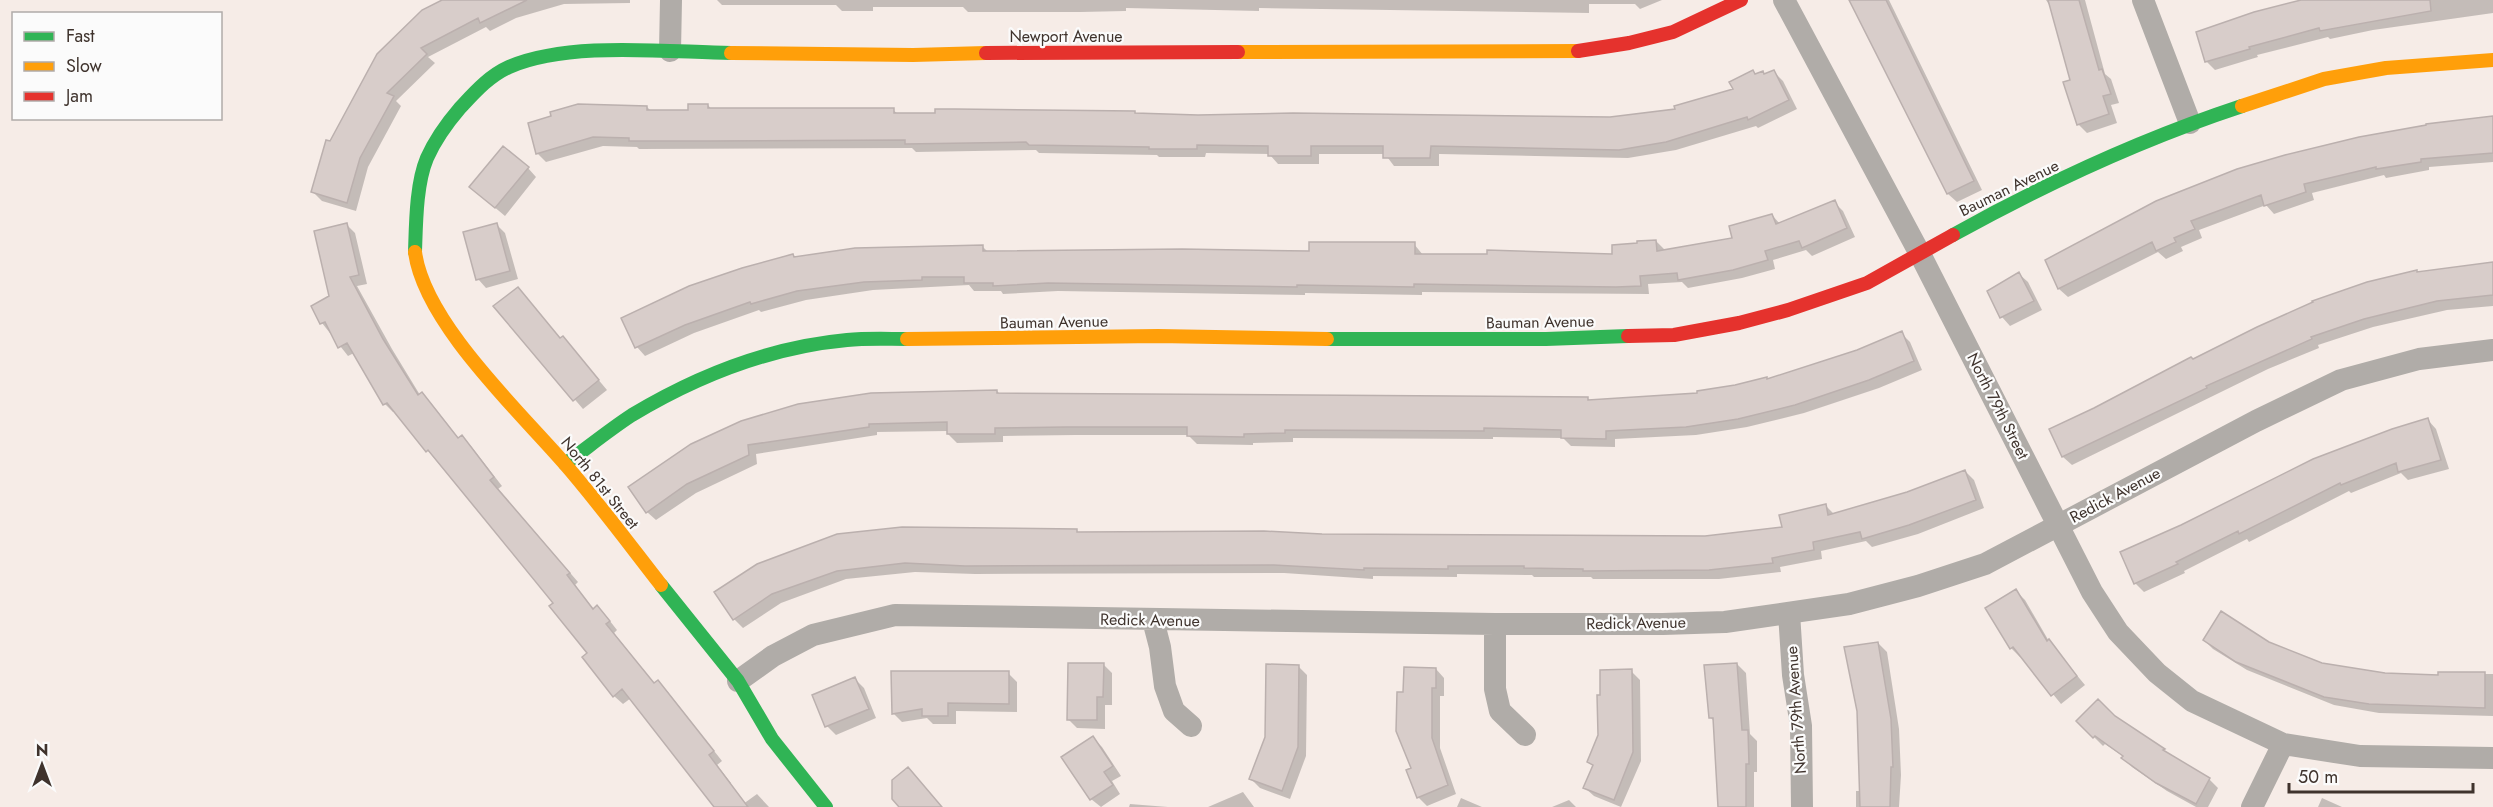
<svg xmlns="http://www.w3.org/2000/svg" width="2493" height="807" font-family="Jost,sans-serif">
  <rect width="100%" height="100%" fill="#f6ece7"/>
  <path fill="#0003" d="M445,0h185v3l-66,1 -48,14 -26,13 -4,-4 -58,30 7,6 -39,38 5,5 -33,61 -12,44 -34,-10 -9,-9 17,-49z
    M717,0h945l-22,9 -5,-5h-46v9l-330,-5v3l-133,-3v3l-45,1h-113l-5,-5h-90v4h-31l-6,-6h-114z
    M1854,0h35l93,190 -25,12 -9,-8z
    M2046,0h39l20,74 6,5 8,24 -8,2 6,18 -30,10 -9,-9 -6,-43 -20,-72z
    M2308,0h185v13l-120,17 -43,9 -2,-2 -71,18 1,2 -43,13 -9,-9z
    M1774,72l9,9 14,28 -39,19 -2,-2 -80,24 -48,8 -189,-4v12h-45l-9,-12h-66v10h-41l-9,-10 -63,-1 -1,4h-46l-2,-2 -118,-2 -3,-3 -120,2 -4,-4 -273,1 -2,-2 -34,-1 -57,16 -9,-9 110,-46 4,4 39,1 18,-7 4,5h181l5,4 712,5 67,-9 58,-20 21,-14h9z
    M2493,118v44l-64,5v3l-43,8 -2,-3 -72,18 2,7 -40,14 -8,-9 -67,25 3,8 -21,9 2,4 -17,8 -8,-7 -90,45 -9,-8 -12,-29z
    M528,168l8,9 -31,39 -25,-21z
    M1834,202l9,9 12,26 -43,19 -6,-6 -33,10 2,9 -33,9 -54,10 -6,-6 -34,2 1,10 -227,-2v3l-117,-2v2l-247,-4 -55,3 -2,-3h-27l-5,-6 -96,5 -67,10 -45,12 -2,-2 -65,23 -49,23 -8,-9 156,-91 3,2 186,-12 6,6h322l104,-8 9,11h191l42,-14 10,10 68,-12 38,-24 8,9z
    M346,224l9,9 12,51 -10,2 35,63 28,46 11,8 28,36 3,-2 9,9 31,40 -4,3 80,93 -3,3 19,25 12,6 11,14 -3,3 41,52 3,-3 9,9 55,70 -5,4 14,18 -20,15 -80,-100 -8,6 -9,-8 -59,-92 -160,-193 -2,1 -8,-8 -31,-51 -6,3 -26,-33 -9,-17 18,-9z
    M496,224l9,9 13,46 -32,9 -8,-9z
    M2493,264v42l-46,4 -74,17 -55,18 1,3 -51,21 -196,96 -9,-8 -12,-28 142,-69 225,-86z
    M2019,274l9,8 14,28 -32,16 -8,-9v-35z
    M518,289l43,50 10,8 36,43 -24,19 -88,-102z
    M1901,333l9,9 12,28 -43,18 -75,25 -57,14 -51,8 -81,4v8l-44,-1 -8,-8 -70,-1v2l-200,-1v4l-40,1v2l-56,-1 -9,-9h-112l-73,1v6l-46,1 -9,-9v-3l-71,1v3l-121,19 1,10 -61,29 -40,27 -9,-8 45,-66 305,-55 3,3 587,5 4,3 108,-8 69,-13 89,-29z
    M2428,420l8,9 13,40 -41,11 -7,-7 -50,20 -2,-2 -100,51 -2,-3 -63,32 1,2 -41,19 -9,-9z
    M1965,471l9,9 10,28 -66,26 -46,13 -6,-6 -45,10 1,8 -42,8 1,5 -62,7h-126l-2,-2h-57l-2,-2 -75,-1v3l-84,-1v3l-89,-6 -309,1 -60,-2 -69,7 -65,24 -38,25 -9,-9 24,-54 318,-34 2,2 627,5 79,-10 42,-22 8,8 73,-21z
    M2016,591l9,9 25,43 35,42 -24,19 -39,-48 -2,1 -9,-9z
    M2204,640l64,3 54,21 63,11 55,1v-2h53v42l-114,-3 -45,-8 -87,-35 -34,-21z
    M1878,643l9,9 12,77 2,46 -2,32h-43v-16h5z
    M1103,664l9,9v32h-7v24l-28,-1 -9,-9z
    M1737,664l9,9 4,61 7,7v31h-3v35h-35v-18l-2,-3 -2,-64 -5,-5z
    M1298,666l9,9 -1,81 -16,43 -30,-11 -9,-9z
    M1436,669l8,9v18h-4v52l16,46 -29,12 -9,-9 -13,-104z
    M1631,671l9,9 1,81 -20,46 -27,-11 -9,-8 9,-21 -5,-5z
    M1008,673l9,9v30l-61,-1v13h-23l-6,-6 -25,4 -9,-9z
    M855,679l9,9 12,30 -40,17 -9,-9 -13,-30z
    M2114,717l56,39 39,23 9,9 -10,19h-12l-29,-16 -35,-24 -8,-10 -19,-13 -2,2 -25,-25z
    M1093,738l9,9 19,29 -9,5 8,13 -19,13 -10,-8z
    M1243,792l11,15h-46z
    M757,794l12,13h-30z
    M1461,798l21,9h-25z
    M2322,798l20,9h-24z
    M1569,800l7,7h-24z
    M1130,804l38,3h-39z"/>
  <path fill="#d8cdca" stroke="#bbb0ae" stroke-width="1.5" d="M442,0h85l-47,23 -2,-5 -57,30 6,6 -40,39 7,3 -34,62 -13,45 -36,-11 15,-52 4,1 47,-87 45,-44z
    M1849,0h37l88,181 -27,13z
    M2048,0h31l20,70 3,-1 9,25 -8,2 6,18 -32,11 -14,-43 7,-2z
    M2301,0h129l1,11 -111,20 -1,-3 -70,19 1,2 -45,13 -9,-30 58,-20z
    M1753,70l2,4 8,-3 1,3 10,-4 15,30 -41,20 -1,-3 -81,25 -47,8 -188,-4 -1,12h-47v-12h-72v10h-43v-10l-71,-1v4h-48v-2l-120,-2 -3,-3 -121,2v-4l-197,1h-79v-3l-36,-1 -57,17 -8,-31 23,-7 -1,-4 28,-8 69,2v4h41v-6h20v4h186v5h41v-4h20l180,2v2l63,2 95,-2 317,4 65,-8 -1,-3 59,-17 -4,-7z
    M2493,116v37l-72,6v3l-45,7v-2l-72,17 2,8 -42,14 -3,-11 -70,26 4,8 -21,9 2,4 -20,9 -4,-9 -94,47 -13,-29 111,-59 81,-32 48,-14 74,-18 67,-12v-1z
    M503,146l26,21 -34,41 -26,-21z
    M1835,200l12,28 -45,20 -3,-7 -34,10 3,9 -35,10 -55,10 -1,-7 -37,3 1,10 -25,1 -202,-3v3l-117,-2v2l-249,-4 -55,3v-3h-29v-6h-42v3l-58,2 -67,9 -46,13 -1,-2 -65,23 -50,23 -14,-30 68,-32 53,-18 51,-14 1,3 61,-9 128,-3v6l199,-2 127,2v-9h106v12h72v-4l125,4v-9l25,-2v-2l19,-1 1,11 75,-13 -3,-12 43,-12 4,10z
    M347,223l12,52 -9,2 33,62 35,56 4,-3 36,46 4,-3 32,42 -4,3 80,93 -3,2 26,34 4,-4 13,16 -4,3 48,59 4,-3 56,71 -5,4 39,52h-34l-92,-118 -9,8 -31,-40 5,-4 -38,-47 4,-3 -125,-153 -2,2 -39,-49 -4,2 -36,-62 -9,5 -13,-26 -5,2 -9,-18 18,-10 -15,-65z
    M497,223l13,48 -34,9 -13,-48z
    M2493,262v33l-56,6 -73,18 -53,18 1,2 -106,47 1,2 -145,69 -13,-28 45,-21 97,-51 2,2 64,-32 56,-25 -1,-1 55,-19 50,-12v2z
    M2019,272l15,29 -34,17 -13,-27z
    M518,287l42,51 3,-2 36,44 -26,21 -80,-95z
    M1902,331l12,30 -45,19 -74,25 -57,14 -52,8 -80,4v8l-45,-1v-8l-77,-2v3l-199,-1v3l-41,1v3l-57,-1v-9h-121l-71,1v6h-48v-12l-78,2v3l-121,18 1,10 -62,29 -41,29 -18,-26 63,-43 50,-23 57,-17 73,-11 126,-3v3l591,4v3l109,-7v-2l38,-6 32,-8v2l90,-29z
    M2428,418l13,42 -43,12 -2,-9 -55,22 -1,-2 -101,51 -1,-3 -62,31 2,2 -44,20 -14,-32 61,-27 132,-66 79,-30z
    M1965,470l11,30 -67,25 -47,14 -2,-7 -47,10 1,8 -42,8 1,5 -64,7 -126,1v-2l-59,-1v-2h-76v3l-84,-1v2l-90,-5 -309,1 -60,-3 -68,8 -65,23 -39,26 -19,-28 43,-28 80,-30 65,-7 175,2v3l187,-1 58,3 383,2 77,-9 -3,-12 47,-11 2,11 79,-23z
    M2016,589l31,52 2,-2 28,37 -26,20 -38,-49 -3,2 -25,-41z
    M2221,611l48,31 53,21 63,10 53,2v-3h47v36l-116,-4 -45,-7 -88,-35 -33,-22z
    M1878,642l13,77 2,48h-2l-1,40h-30l-3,-96 -13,-64z
    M1068,663h36l-1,34h-6v23h-30z
    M1737,663l5,67h6l1,34h-3v43h-28l-5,-89h-4l-5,-53z
    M1266,664l33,1 -1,82 -16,44 -33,-12 16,-42z
    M1404,667l32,1v20h-4v50l16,47 -31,13 -11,-28 5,-2 -15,-37 1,-39h6z
    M1632,669l1,83 -19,48 -31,-12 10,-23 -6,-3 11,-27 -1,-40h3v-25z
    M891,671h118v33l-61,-1v13h-26v-7l-30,5z
    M855,677l14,32 -44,18 -13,-32z
    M2098,699l17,17 50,33 -2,1 47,28 -14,26 -40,-21 -35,-25 2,-2 -28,-20 -2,2 -17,-17z
    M1093,736l20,30 -9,6 9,13 -23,15 -29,-43z
    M908,767l34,40h-43l-7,-8v-19z"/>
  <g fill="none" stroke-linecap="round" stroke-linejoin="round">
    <path stroke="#b0aca8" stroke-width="22" d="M1784,0l136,254 172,338 26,40 39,41 35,28 91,43
      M2143,0l47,123
      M670,51l1,-51
      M1789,613l4,62 8,51 1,81
      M1153,620l7,27 5,39 9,25 17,15
      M1495,624v65l5,22 25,24
      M738,681l35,-25 40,-21 82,-20 600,9h168l62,-2 124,-18 69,-18 67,-22 271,-143 85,-41 78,-21 74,-9
      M2252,807l31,-63 77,12 133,2"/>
    <path stroke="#30b455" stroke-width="14" d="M1953,235c90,-50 192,-97 289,-129
      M415,252c1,-28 1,-68 12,-94 8,-18 21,-36 33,-50 15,-16 29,-32 49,-41 60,-26 156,-15 222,-14
      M1327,339h219l82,-3
      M565,464c22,-16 44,-34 67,-49 65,-39 139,-68 215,-75 20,-2 40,-1 60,-1
      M661,585l77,96 34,58 54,68"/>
    <path stroke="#ff9f0a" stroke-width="14" d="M1238,52l340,-1
      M731,53l182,2 73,-2
      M2242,106l82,-27 62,-11 107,-8
      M415,252c9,70 103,158 149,211 34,39 65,81 97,122
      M907,339l251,-3 169,3"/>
    <path stroke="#e5322d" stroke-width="14" d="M1578,51l51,-8 44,-11 68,-32
      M986,53l252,-1
      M1628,336l46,-1 65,-12 49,-13 79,-27 86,-48"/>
  </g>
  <g text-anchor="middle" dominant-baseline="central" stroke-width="4.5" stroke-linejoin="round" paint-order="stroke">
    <g font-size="16" fill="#3f332d" stroke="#fbfbfb">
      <text x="1066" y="36">Newport Avenue</text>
      <text transform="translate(2009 188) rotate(-26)">Bauman Avenue</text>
      <text transform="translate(1054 322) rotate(-1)">Bauman Avenue</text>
      <text transform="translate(1540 322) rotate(-1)">Bauman Avenue</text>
      <text transform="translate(1998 406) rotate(63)">North 79th Street</text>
      <text transform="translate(600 483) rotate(51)">North 81st Street</text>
      <text transform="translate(2115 495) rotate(-28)">Redick Avenue</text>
      <text transform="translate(1150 620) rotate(1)">Redick Avenue</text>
      <text transform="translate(1636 623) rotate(-1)">Redick Avenue</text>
      <text transform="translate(1796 710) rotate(-94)">North 79th Avenue</text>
    </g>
  </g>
  <rect x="12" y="12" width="210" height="108" fill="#fbfbfb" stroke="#b0aba9" stroke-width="1.5"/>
  <rect x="24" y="32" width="30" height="9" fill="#30b455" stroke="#b0aba9" stroke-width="1.5"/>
  <text x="66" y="42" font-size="18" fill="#3f332d">Fast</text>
  <rect x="24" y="62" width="30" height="9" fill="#ff9f0a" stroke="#b0aba9" stroke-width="1.5"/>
  <text x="66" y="72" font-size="18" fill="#3f332d">Slow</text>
  <rect x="24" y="92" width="30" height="9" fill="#e5322d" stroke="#b0aba9" stroke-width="1.5"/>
  <text x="66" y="102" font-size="18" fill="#3f332d">Jam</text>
  <g transform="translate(42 765)" stroke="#fbfbfb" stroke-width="4.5" paint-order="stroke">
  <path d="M0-4.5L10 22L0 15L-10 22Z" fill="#3f332d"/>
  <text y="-9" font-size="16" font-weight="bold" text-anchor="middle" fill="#3f332d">N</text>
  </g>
  <path d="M2289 783v9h184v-9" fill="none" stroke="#3f332d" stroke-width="3"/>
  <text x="2298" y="783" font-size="18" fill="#3f332d" stroke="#fbfbfb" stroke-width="4.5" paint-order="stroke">50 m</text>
</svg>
